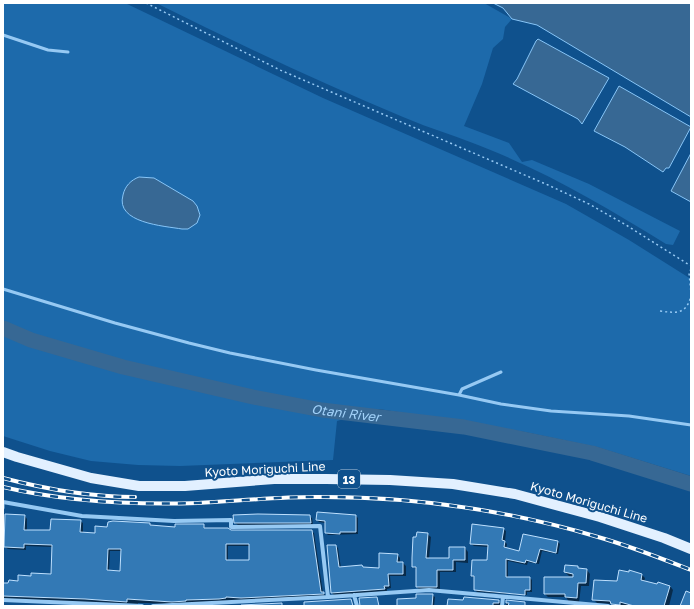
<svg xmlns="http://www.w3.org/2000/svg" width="694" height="609" font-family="'Golos Text',sans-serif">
  <rect width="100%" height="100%" fill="#0f518d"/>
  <path fill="#1d6aab" d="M3,3h122l198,95 243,106 63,36 62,39v197l-94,-29 -72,-15 -146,-23 -42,12 -4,39 -153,6 -42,-1 -47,-4 -41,-10 -47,-15z
    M156,3h328l28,16 -7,8 -2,12 -10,9 -11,36 -18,42 45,17 13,19 10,-2 57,24 91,47 -7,14 -7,-1c-58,-36 -114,-69 -178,-95 -28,-12 -57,-20 -85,-32 -84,-35 -166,-74 -247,-114z"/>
  <path fill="#376894" stroke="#87c5f7" d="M493,3h198v114l-154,-92 -25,-6 -9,-11z
    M538,39l71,39 -27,46 -4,-5 -65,-35 4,-5 19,-38z
    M619,86l72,41 -22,41h-3l-3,4 -38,-25 -31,-16z
    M691,153v49l-20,-11z
    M139,177l15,1 39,23 4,5 3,9 -3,8 -9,6h-6c-18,-3 -67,-6 -59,-34 2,-9 8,-15 16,-18z"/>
  <path fill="#0007" fill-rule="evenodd" d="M25,516l2,3v12h24l29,-10 3,2v11h13l12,-6 42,-4 2,2 24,2 27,-3 3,4 25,3 80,-1 3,2 9,60 3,3 -164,8 -14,-1h-10v1l-135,-5v-15l16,-2 13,-5 20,-2 1,-28 -27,-1v4l-18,-1 -3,-2zM228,546h22v15h-22zM110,551h12l-1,21 -12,-1z
    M309,516l3,2 1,7h-75l-3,-2z
    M356,516l2,2v16l-30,1 -2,-2v-10l-7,-1 -2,-2z
    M503,529l3,2 -1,11 2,2 -1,5 14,3 4,-17 34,7 2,2 -2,10 -16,-3 -3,13 -11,-2 -1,3 -19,-4v17h22l2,2v12h-5v3l-50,-3 -2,-2v-12l-3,-2 16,-14 1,-15 -15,-1 -3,-2z
    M427,534l4,3 -2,22h21l15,-11 3,4v11l-12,-1v10h-16v18h-20l-3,-3v-17l-4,-4z
    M336,546l2,2 3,20 39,1 18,-14 2,3v5h3l3,3v10h-16l1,12 -4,1v2l-52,5 -3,-3z
    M577,567l3,3h7l3,4 -1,12h-8l-2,17 -10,-1 -3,-5h-18l-3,-3 32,-17 -8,-1 -4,-4z
    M642,575l3,3 -1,4 26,4 3,4 -4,16h-55l-2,-2 -15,-1 -4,-4 25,-16z
    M432,595l3,2 -1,9h-15z
    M499,601l2,2v3h-53z
    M507,601l3,2 23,3h-27z
    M15,605l23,1h-23z"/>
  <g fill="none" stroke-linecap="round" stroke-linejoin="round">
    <path stroke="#376894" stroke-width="15" id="s1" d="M3,328l28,12 92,27 130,30 69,13 142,17 128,26 99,31"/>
  </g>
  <path fill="#3379b5" stroke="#bee0fe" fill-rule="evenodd" d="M317,512l39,3v17h-16v2l-15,-1v-12l-9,-1z
    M5,514l20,1 -1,15h26l1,-11 30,1 -1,12 15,1v-7l12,1 1,-5 5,-1 37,2v2l25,2v-3h29v4h24l3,2h81l9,62h3v2l-83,4 -15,-1v1l-7,1 -33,1v1l-14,1 -45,-3v3l-42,-3 -82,-3v-13h5l1,-3 9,1v-6l13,1v-3l20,1 1,-29 -28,-1v4l-20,-1zM226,544h23v16h-23zM108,549h13l-1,22 -13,-1z
    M258,514l52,1 1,8h-77l-1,-8z
    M472,524l32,4 -2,12 3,1 -1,6 15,4 4,-17 35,7 -2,12 -16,-4 -4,14 -10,-3 -1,3 -19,-4v18h24v13h-5v5l-51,-5v-14h-3l1,-16h15l1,-15 -18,-1z
    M417,532l11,1 -2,25h23v-11h16v13h-12v10h-16v17h-21v-20h-4v-9l1,-21h3z
    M327,545h9l3,22 23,-2 1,2 16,1v-15l19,1 -1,8h6v12h-15l1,12h-5l1,3 -54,4z
    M565,565l13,1v2l9,1 -1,14h-8l-1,15 -12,-1v-3h-21v-17h29v-3l-9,-2z
    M619,570l10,2v-2l13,4 -1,6 16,4 1,-2 12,4 -6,20h-30l-14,-4v3l-9,-1 -1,-3 -18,-1 2,-20 23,1z
    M686,591l5,2v13h-11z
    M416,594h17l-1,12h-35v-7l19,-1z
    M377,597l2,9h-19l-1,-8z
    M464,597l35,3v3h-6v3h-46l1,-7 15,1z
    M351,599l2,7h-49v-4z
    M506,600l19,2v4h-17l1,-3h-3z
    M282,603v3h-41v-1z"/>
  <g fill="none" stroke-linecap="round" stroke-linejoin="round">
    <path stroke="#96c9f3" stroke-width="1.5" stroke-dasharray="2 3" stroke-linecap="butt" d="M146,3l134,67 268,115 41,19 37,21 65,41
      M691,269l-2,4 2,20
      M660,311c16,2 26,4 31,-15"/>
    <path stroke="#96c9f3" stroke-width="3" d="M3,35l45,15 20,2
      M3,289l112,34 74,20 41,10 86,17 143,25 42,9 50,7 78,5 62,9
      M459,395l3,-6 39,-17
      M3,508v-5"/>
    <path stroke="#96c9f3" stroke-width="4" d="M3,502l79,14 92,5 57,-1v7l89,-1 8,71
      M354,595l3,11
      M3,600l139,6
      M153,606l175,-9 101,-7 179,16
      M502,606l1,-9"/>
    <path stroke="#e2f0ff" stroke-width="10" d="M3,452l14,5 74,21 48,8h46l89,-7h52l64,1 63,4 62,10 85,23 64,21 27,11"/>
    <defs>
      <path id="rail" d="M3,478c42,11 88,19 132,19
        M3,487c64,15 130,18 195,16 39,-2 78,-6 116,-6 96,-1 193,13 284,40 32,9 62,21 93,33"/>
    </defs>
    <use href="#rail" stroke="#fff" stroke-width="4"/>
    <use href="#rail" stroke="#0f518d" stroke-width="2.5" stroke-dasharray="8" stroke-linecap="butt"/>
  </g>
  <g text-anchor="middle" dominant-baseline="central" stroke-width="4" stroke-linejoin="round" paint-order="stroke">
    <rect fill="#0f518d" stroke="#b7cbdd" stroke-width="1" x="338" y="470" width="22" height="18" rx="3"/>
    <g font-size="11" font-weight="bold" fill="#fff">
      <text x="349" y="479">13</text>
    </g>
    <g font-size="12" fill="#fff" stroke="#0f518d">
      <text transform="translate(265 469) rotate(-3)">Kyoto Moriguchi Line</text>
      <text transform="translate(589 502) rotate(16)">Kyoto Moriguchi Line</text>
    </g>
    <g font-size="13" font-style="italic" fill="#a2d2fa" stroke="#0f518d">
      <text stroke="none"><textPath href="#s1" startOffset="354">Otani River</textPath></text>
    </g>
  </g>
  <rect width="694" height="609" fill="none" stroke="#ffffff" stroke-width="8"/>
</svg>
